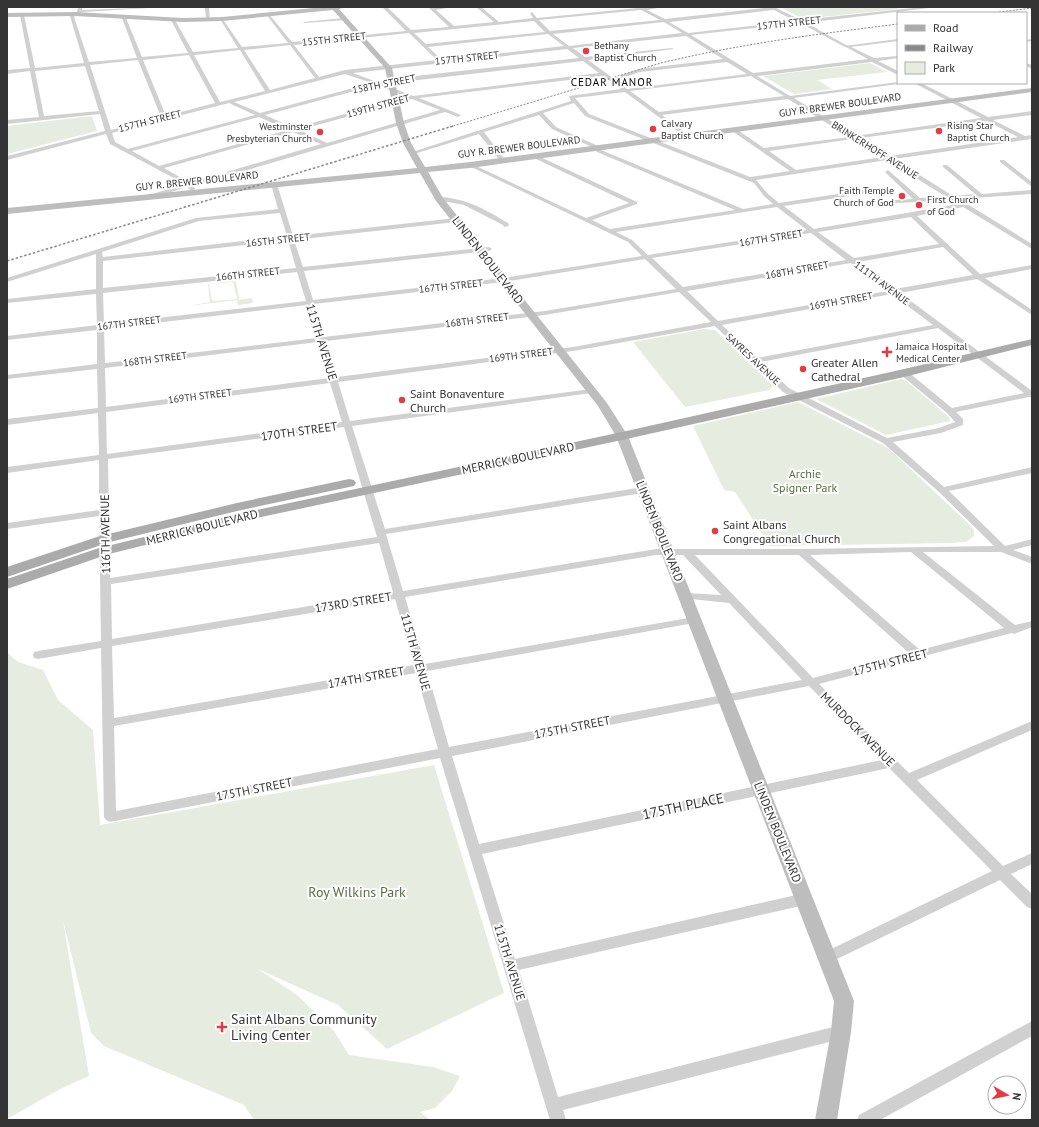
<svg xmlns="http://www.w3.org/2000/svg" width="1039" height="1127" font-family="'PT Sans',sans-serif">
  <rect width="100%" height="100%" fill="#fff"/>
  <path fill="#e6ecdf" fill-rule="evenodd" d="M780,7h115l4,2 -96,10z
    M870,63l17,9 -70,8 15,9 -38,5 -31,-18z
    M92,116l5,15 -90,23v-28z
    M232,281l4,1 3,16 -1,2 14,-2 1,5 -15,2 -1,-5 -50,6 23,-4 -2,-18zM233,282l4,17 -25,2 -3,-17z
    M705,329l10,1 58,56 -4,4 -84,17 -52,-65z
    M901,379l4,1 44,37 1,4 -64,14 -70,-36z
    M798,402l90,46 83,78 3,4v6l-8,6 -15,1 -181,3 -35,-54 -11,-2 -31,-64z
    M7,652l11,10 25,8 15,30 35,30 7,95 334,-60 70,228 -117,56 -49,-44 -80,-36 39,26 37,36 15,24 84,12 27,9 -8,15 -17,17 -15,4 10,8h-176l-10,-15 -140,-59 -13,-13 -28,-112 26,155 -29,13 -53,30z"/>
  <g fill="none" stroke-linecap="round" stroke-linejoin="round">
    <path fill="#d0d0d0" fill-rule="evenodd" d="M815,29h2l31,17 -3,1 -30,-16z"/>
    <path fill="#d0d0d0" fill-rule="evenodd" d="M78,7h4v3l84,-3 -85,5 -7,5 15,45 48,-4 -15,-40 2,-1 2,1 16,39 46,-4 -17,-33 2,-1 2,1 18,32 45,-4 -18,-29 2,-1 20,29 46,-4 -22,-29 2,-1 24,29 114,-11 -24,-24h5l24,23 38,-3 -21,-20h23l-15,3 18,16 40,-4 -18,-15h5l18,15 34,-4 -3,-5 2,-1 5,6 111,-11h15l-16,3 18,9 109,-12 27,13 122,-13h14l-132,16 13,6 -2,2 -17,-8 -108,12 62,38 115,-14 -24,-13 54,-7v2l-47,6 23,11 24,-2v2l-20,3 20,10v4l-26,-13 -115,14 33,20 108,-14 8,1 -112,15 61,38 126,-18 -67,-35h7l67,34 44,-6v4l-39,5 32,16 7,-1v4l-138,20 59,37 22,-2 -32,-27v-2h4l35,29 50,-4v4l-73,5 73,45v5l-69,-42 -46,9 63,58 52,-9v4l-47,9 47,32v5l-55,-36 -77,14 132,98v6h-3l-73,15 7,7v6l-22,8 -48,9 51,45 88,-20v6l-83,18 56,55 27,-7v6l-19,5 19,7v7l-31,-12h-78l92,73 17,-4v6l-18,7 -2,-1 -88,23 -5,3 -2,-1 -98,26 90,89 123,-52v9l-115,50 86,86 29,-13v11l-21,10 21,20v15l-5,-2 -27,-27 -167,81 -5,2 -5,-2 -2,-4 2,-4 169,-82 -103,-103 -407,86 33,105 290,-66 5,2 2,4 -2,4 -5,2 -286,65 39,127 283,-72 5,2 2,5 -2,5 -5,2 -278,71 3,10h-16l-110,-362 -330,64 -4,-2 -2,-3 -3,-169 -63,11 -4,-1 -1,-3 1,-3 4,-1 63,-10 -2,-125 -92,13v-6l92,-13v-50l-92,13v-6l92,-12 -1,-42 -91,12v-6l91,-11 -1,-39 -90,10v-4l90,-11v-34l-90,10v-4l90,-11 -1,-31 -89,9v-4l89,-10v-35l-89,28v-4l189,-60 82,-9 -7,-25 3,-2 3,2 16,52 163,-18 3,2 -3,2 -162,18 9,27 186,-20 3,2 -3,2 -185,20 9,29 190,-22 139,-22 -14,-14 -161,-77 5,-1 114,54 43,-15 -95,-45v-2l2,-1 101,47v2l-45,16 18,9 125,-19 -138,-58 -5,-5 -40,-18 -13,-14 -55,17 21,28v2h-4l-22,-28 -65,20 -5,-1 162,-52 -2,-5 52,-7 -18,-13 -184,22 42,17 -3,2 -13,-5 -252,74 2,3 -1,1h-4l-3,-3 -36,11 -2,-1v-2l36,-11 -75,-40 -4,-10 -99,26v-4l98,-25 -5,-17 -93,10v-4l32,-3 -9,-46 -23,3v-4l23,-2 -10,-53 2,-1 2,1 11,53 49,-5 -14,-47 7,-4zM641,10l19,10 -110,11 -11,-11zM774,10l21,11 -107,12 -19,-11zM534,21l11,11 -119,12 -12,-11zM664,22l18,11 -113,13 -16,-12zM409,33l28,27 -92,10 -26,7 -25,-32zM548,34l16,12 -122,14 -14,-13zM686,36l37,23 -84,10 -26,9 -25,-18 86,-11 -2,-1 -87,9 -12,-9zM290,45l25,33 -45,12 -26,-40zM567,49l12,9 -182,20 -20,4 -24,-9zM240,50l25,41 -45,11 -26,-47zM189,55l26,48 -49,13 -23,-56zM138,60l23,57 -50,13 -21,-65zM583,61l16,12 -186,23 -30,-12zM727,62l20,12 -120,15 -11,-9 24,-8zM85,66l14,45 -55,5 -9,-45zM345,74l27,9 -112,30 -26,-11zM751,76l33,20 -125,16 -29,-21zM377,85l30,12 -113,31 -29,-13zM625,92l62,46 3,-2 -1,-1 -27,-20 126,-16 61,38 -85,11 -28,-19h-4v2l58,40 -40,6 -161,-63 -14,-16zM412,99l28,11 -113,33 -28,-13zM229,103l26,12 -127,34 -13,-7 -3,-9zM574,103l11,13 169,67 10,13 9,8 -30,5 -142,-59 -5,-5 -40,-18 -13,-14zM259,117l29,13 -129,36 -27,-15zM987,121l31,16 -129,19 -29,-18zM293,132l28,12 -131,39 -26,-15zM853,139l30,18 -87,13 -27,-19zM887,160l58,36 -25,2 -32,-28 -3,2 1,1 27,26 -32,2 -3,2 1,1 72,-4 7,4 -144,25 -30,-23 86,-13 3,-2 -3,-2 -91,14 -11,-9 -12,-14zM777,207l30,23 -159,25 -16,-15 -16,-8zM280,213l7,23 -184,21 -1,-5 97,-31zM911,217l28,27 -85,14 -36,-26zM811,233l35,27 -163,27 -31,-29zM288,240l8,28 -193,20v-27zM943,247l30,28 -78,14 -37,-27zM645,259l31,30 -131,22 -221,26 -10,-33 189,-22zM851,263l37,28 -170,30 -31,-30zM297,272l9,29 -202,23 -1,-31zM679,292l32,30 -138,25 -236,30 -11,-36 219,-26zM892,294l41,31 -176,33 -35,-33zM307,305l10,33 -212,25 -1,-34zM715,326l68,66 100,51 56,49 55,54 -193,3h-145l-253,42 -17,-57 257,-41 5,-3 -5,-3 -258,42 -33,-103 239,-33 4,-2 -4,-2 -241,32 -12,-39 235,-31zM938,328l86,65 -72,15 -45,-37h-6v4l46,38 8,9 -16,6 -52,10 -98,-50 -28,-26zM318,342l11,36 -223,29 -1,-39zM330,383l12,39 -235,32 -1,-42zM344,427l33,110 -267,41 -2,-119zM379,543l14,49 -281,47 -1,-55zM911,552l93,76 -84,22 -110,-95zM656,555h27l38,40 -35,-2 -4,1 -1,2 1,2 47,5 73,77 -353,67 -22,-76 267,-48 5,-3 -5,-3 -269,47 -20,-67zM695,555h104l110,98 -96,25zM395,599l19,66 -300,53 -2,-72zM416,673l22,76 -322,62 -2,-85zM809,686l73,74 -403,84 -27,-88z
      M205,7h4l1,14 -4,-1z
      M344,18l2,2 -41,3 -2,-1z
      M1032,39v2l-6,1v-2z
      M1026,63l6,2v4l-6,-3z
      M1000,160h4l28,22v5l-32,-25z
      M439,197c27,1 47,13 69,26l1,3 -5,1 -1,-2 -39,-20 -27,-5v-2z
      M1032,1021v15l-152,84h-23l2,-5z"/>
    <path fill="#bdbdbd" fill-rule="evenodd" d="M324,7h22l-7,2 53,59 12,55 7,20 14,24 45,-5 562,-74v4l-562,76 -42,4 15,26 164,205 21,33 226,565 -3,31 -14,88h-22l16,-88 3,-31 -218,-565 -18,-30 -162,-205 -16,-28 -413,41v-6l410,-40 -14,-25 -7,-20 -11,-55 -52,-58 -111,11 -39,1 -108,-6 -68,1v-4l68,-1 108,6 39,-1z"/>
    <path fill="#ababab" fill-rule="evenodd" d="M1032,339v6l-128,32 -282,63 -384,82 -129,32 -102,35v-10l92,-31 139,-34 384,-82 282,-63z
      M349,479l5,1 2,3 -2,3 -117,25 -127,31 -103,35v-10l93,-31 137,-33z"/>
    <path stroke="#888" stroke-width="1" stroke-dasharray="2 1.5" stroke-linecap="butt" d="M992,13l40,-5
      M450,127l211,-64c78,-19 157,-29 237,-39"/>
    <path stroke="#888" stroke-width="1.5" stroke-dasharray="2.5 2" stroke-linecap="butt" d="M7,261l446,-135"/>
  </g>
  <g fill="#e63946" stroke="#fff" stroke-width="1.5">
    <circle cx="586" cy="51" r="4"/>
    <circle cx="653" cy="129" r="4"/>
    <circle cx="939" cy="131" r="4"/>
    <circle cx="320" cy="132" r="4"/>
    <circle cx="902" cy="196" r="4"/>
    <circle cx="919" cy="205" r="4"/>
    <path d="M885 346h4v4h4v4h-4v4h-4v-4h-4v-4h4z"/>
    <circle cx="803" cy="369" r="4"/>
    <circle cx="402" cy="400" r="4"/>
    <circle cx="715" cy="531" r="4"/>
    <path d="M220 1021h4v4h4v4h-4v4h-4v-4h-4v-4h4z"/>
  </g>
  <g text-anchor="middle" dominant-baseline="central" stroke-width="4" stroke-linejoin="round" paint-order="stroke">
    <g font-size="10" fill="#333" stroke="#fff">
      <text transform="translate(789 23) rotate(-6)">157TH STREET</text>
      <text transform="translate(334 39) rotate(-6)">155TH STREET</text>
      <text transform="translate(467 58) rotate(-6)">157TH STREET</text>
      <text transform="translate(384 84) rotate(-11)">158TH STREET</text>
      <text transform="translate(840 105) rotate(-8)">GUY R. BREWER BOULEVARD</text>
      <text transform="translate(378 106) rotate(-15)">159TH STREET</text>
      <text transform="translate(150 121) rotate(-14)">157TH STREET</text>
      <text transform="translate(519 147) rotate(-7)">GUY R. BREWER BOULEVARD</text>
      <text transform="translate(875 150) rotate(32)">BRINKERHOFF AVENUE</text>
      <text transform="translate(197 181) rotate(-6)">GUY R. BREWER BOULEVARD</text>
      <text transform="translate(771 238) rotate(-9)">167TH STREET</text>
      <text transform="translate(278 240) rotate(-6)">165TH STREET</text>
      <text transform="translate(797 270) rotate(-10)">168TH STREET</text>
      <text transform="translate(248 274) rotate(-6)">166TH STREET</text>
      <text transform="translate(882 283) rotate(37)">111TH AVENUE</text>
      <text transform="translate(451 286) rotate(-6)">167TH STREET</text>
      <text transform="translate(841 301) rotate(-10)">169TH STREET</text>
      <text transform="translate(477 320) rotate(-7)">168TH STREET</text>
      <text transform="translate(129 323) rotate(-7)">167TH STREET</text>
      <text transform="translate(521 355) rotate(-7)">169TH STREET</text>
      <text transform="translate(155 359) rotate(-7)">168TH STREET</text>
      <text transform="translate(753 359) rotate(43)">SAYRES AVENUE</text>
      <text transform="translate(200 396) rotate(-7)">169TH STREET</text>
    </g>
    <g font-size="10" fill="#333" stroke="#fff" text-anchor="start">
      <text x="594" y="45">Bethany<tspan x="594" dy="12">Baptist Church</tspan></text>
      <text x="661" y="123">Calvary<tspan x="661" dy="12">Baptist Church</tspan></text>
      <text x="947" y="125">Rising Star<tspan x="947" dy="12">Baptist Church</tspan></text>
      <text x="312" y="126" text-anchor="end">Westminster<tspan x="312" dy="12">Presbyterian Church</tspan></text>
      <text x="894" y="190" text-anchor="end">Faith Temple<tspan x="894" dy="12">Church of God</tspan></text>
      <text x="927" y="199">First Church<tspan x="927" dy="12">of God</tspan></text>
      <text x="896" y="346">Jamaica Hospital<tspan x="896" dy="12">Medical Center</tspan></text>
    </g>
    <g font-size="11" letter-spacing="1" fill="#000" stroke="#fff">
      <text x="612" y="82">CEDAR MANOR</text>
    </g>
    <g font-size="12" fill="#333" stroke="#fff">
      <text transform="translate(488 260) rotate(52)">LINDEN BOULEVARD</text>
      <text transform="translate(322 342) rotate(73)">115TH AVENUE</text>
      <text transform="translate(299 431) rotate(-8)">170TH STREET</text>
      <text transform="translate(518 458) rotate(-12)">MERRICK BOULEVARD</text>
      <text transform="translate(202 527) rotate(-14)">MERRICK BOULEVARD</text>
      <text transform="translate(660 531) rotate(68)">LINDEN BOULEVARD</text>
      <text transform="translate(105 534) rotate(-91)">116TH AVENUE</text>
      <text transform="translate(353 602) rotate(-9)">173RD STREET</text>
      <text transform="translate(416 652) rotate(74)">115TH AVENUE</text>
      <text transform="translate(890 662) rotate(-14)">175TH STREET</text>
      <text transform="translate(366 677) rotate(-10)">174TH STREET</text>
      <text transform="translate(572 727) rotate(-11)">175TH STREET</text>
      <text transform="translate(858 729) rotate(45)">MURDOCK AVENUE</text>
      <text transform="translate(254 789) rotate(-11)">175TH STREET</text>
      <text transform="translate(778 832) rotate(68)">LINDEN BOULEVARD</text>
      <text transform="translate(510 962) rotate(73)">115TH AVENUE</text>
    </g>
    <g font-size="12" fill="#333" stroke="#fff" text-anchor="start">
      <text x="811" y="362">Greater Allen<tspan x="811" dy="14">Cathedral</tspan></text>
      <text x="410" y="393">Saint Bonaventure<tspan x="410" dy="14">Church</tspan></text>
      <text x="723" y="524">Saint Albans<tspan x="723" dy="14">Congregational Church</tspan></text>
    </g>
    <g font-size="12" fill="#56703f" stroke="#fff">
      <text x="805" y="473">Archie<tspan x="805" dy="14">Spigner Park</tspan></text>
    </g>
    <g font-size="14" fill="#333" stroke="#fff">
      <text transform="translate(683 806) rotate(-12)">175TH PLACE</text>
    </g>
    <g font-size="14" fill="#56703f" stroke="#fff">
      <text x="357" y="892">Roy Wilkins Park</text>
    </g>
    <g font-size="14" fill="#333" stroke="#fff" text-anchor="start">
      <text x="231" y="1019">Saint Albans Community<tspan x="231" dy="16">Living Center</tspan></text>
    </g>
  </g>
  <rect width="1039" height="1127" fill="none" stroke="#333333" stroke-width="16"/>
  <rect x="897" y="12" width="130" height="72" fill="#ffffff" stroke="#adadad"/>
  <rect x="905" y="25" width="20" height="6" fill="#ababab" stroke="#adadad"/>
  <text x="933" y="32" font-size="12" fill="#333333">Road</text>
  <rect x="905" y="45" width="20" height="6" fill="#888888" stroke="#adadad"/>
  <text x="933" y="52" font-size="12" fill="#333333">Railway</text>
  <rect x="905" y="62" width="20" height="12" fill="#e6ecdf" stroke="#adadad"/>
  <text x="933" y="72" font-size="12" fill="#333333">Park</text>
  <g transform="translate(1007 1095) rotate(99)"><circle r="19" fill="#ffffff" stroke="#adadad"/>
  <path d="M0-3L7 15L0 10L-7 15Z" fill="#e63946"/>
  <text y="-6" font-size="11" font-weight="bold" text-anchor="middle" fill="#333333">N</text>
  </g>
</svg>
